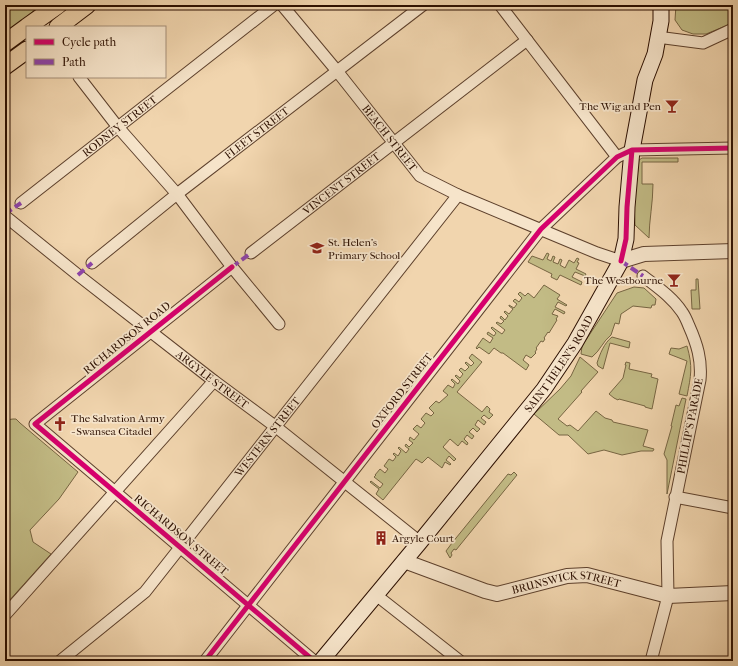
<svg xmlns="http://www.w3.org/2000/svg" width="738" height="666" font-family="'IM FELL French Canon',serif">
  <rect width="100%" height="100%" fill="#f1d5ae"/>
  <filter id="stains"><feTurbulence type="fractalNoise" baseFrequency=".005" numOctaves="4"/><feColorMatrix values="0 0 0 0 .2 0 0 0 0 .09 0 0 0 0 .02 0 0 0 .5 -.17"/></filter>
  <radialGradient id="worn" r=".72"><stop offset=".6" stop-color="#630" stop-opacity="0"/><stop offset="1" stop-color="#630" stop-opacity=".3"/></radialGradient>
  <path fill="#c2bb85" stroke="#776542" d="M15,5h25l-17,15 -18,12v-20z
    M676,5h57v18l-27,11h-13l-11,-4 -7,-10z
    M642,158h36v4h-36v22h11c0,19 -4,37 -4,54l-14,-13 -1,-23 5,-42z
    M547,253l2,1 -2,5 4,2 2,-5 2,1 -2,5 5,2 2,-5 2,1 -2,5 5,3 4,-8 5,3 3,-5 2,1 -2,3 2,1 -3,6 10,5 -1,2 -10,-4 -3,5 10,5 -1,3 -21,-10 -3,5 -6,-3 1,-3 -24,-12 4,-6 11,4z
    M696,279h2l2,30h-8l-1,-19h5z
    M544,285l16,10 -3,4 10,6 -1,1 -8,-4 -3,5 10,5 -1,2 -9,-5 -3,5 6,2 -2,3 1,1 -8,13 -1,-1 -4,6 1,1 -2,3 -2,-1 -5,7 1,1 -2,3 1,1 -5,5 -5,-3 -3,5 6,5 -3,5 -23,-17h-2l-7,-5 -5,6 -10,-7 -2,2 -1,-1 7,-10 7,5 3,-5 -6,-4 1,-2 6,4 2,-3 -5,-5 1,-1 10,7 3,-4 -9,-7 1,-1 4,2 3,-3 -4,-3 1,-2 4,4 3,-4 -4,-4 1,-1 4,3 4,-5 -4,-3v-1l5,3 3,-4 -4,-3 2,-2 4,3 3,-4 -4,-4 2,-2 5,4 3,-3 6,5z
    M634,287l10,1 12,11 -1,6h-3l-1,3 -18,-2 -12,8 -2,10 -4,-1 -4,12c-8,6 -11,16 -19,22l-11,-3 1,-8 35,-53z
    M612,337l18,5 -1,6 -19,-5 -7,26 -5,-3 -1,-3c3,-9 7,-20 15,-26z
    M687,346c6,21 4,29 0,50l-8,-2 8,-33 -18,-7 2,-6 8,1z
    M472,354l10,8 -25,30 25,20 5,-6 3,3 -1,3 4,3 -4,4 -5,-4 -3,3 5,4 -2,3 -6,-5 -3,5 5,4 -3,3 -4,-4 -4,4 5,4 -2,3 -5,-4 -3,4 4,4 -1,2 -5,-4 -4,5 -8,-7 -7,8 13,12 -2,2 -5,-5 -3,4 5,4 -1,1 -5,-3 -3,6 -14,-11 -6,6 -6,-4 -33,41 -7,-6 3,-5 -9,-7 1,-1 9,7 3,-4 -9,-7 2,-2h-1l5,-6 5,4 3,-4 -4,-3 5,-7 4,2 3,-4 -3,-3 1,-1 4,3 3,-5 -3,-3 1,-1 7,6 3,-4 -4,-3 1,-2 3,3 4,-4 -4,-3 1,-3 4,3 5,-6 -6,-5 4,-4 4,3 4,-5 -4,-4 5,-6 5,3 3,-3 -5,-5 7,-7 3,2 9,-8 -5,-4 5,-6 5,3 2,-4 -4,-4 1,-1 6,5 2,-3 -5,-5 1,-1 4,3 3,-4 -4,-4 2,-2 4,3 4,-4 -4,-4 1,-1 5,4 3,-3 -5,-5z
    M580,357l18,15 -17,19 1,1 -24,27 9,7 3,-1 8,6 18,-20 9,7 7,2 1,2 35,8 -5,16 11,3 -1,2h-12l-19,4 -18,-5 -16,4 -20,-19h-9l-25,-21 26,-25 11,-13z
    M626,362l4,1 -1,6 23,5 -1,3 7,2 -6,30 -7,-2v-1l-26,-7 -1,1 -4,-2 -5,-4 14,-16 3,-13h-1z
    M682,398l4,1 -19,95v-34l-3,-6 8,-28h-1l5,-21 3,1z
    M13,419h3l4,4 58,49 -19,27 -29,31 3,12 18,12 -44,49h-2v-183z
    M514,472l3,3 -61,75 -2,-1 -3,4 1,2 -2,3 -4,-7 6,-8 56,-69 3,1z"/>
  <g fill="none" stroke-linecap="round" stroke-linejoin="round">
    <defs>
      <g id="minor">
        <path id="s1" d="M282,5l55,66 83,105 38,19 139,58 24,8"/>
        <path d="M500,5l117,152"/>
        <path d="M657,37l46,6 30,-14"/>
        <path d="M79,77l38,49 60,68 55,73 47,57"/>
        <path id="s2" d="M21,203l253,-198"/>
        <path id="s3" d="M5,216l73,59 136,106 62,46 144,115"/>
        <path id="s4" d="M251,253l276,-213"/>
        <path id="s5" d="M92,263l85,-69 246,-189"/>
        <path d="M232,267l-197,157 279,237"/>
        <path d="M643,276c14,11 29,21 39,36 3,4 5,9 7,14 8,18 13,34 11,54l-33,161 1,55 -17,65"/>
        <path d="M675,497l58,11"/>
        <path d="M376,595l84,66"/>
        <path d="M5,615l209,-234"/>
        <path id="s6" d="M60,661l85,-69 313,-397"/>
        <path d="M205,661l336,-432 76,-72 15,-7 101,-2"/>
      </g>
      <g id="tertiary">
        <path d="M621,261l23,-7 89,-3"/>
        <path id="s7" d="M404,561l81,30 12,3 70,-18 20,-1 81,21 65,-3"/>
      </g>
      <g id="secondary">
        <path id="s8" d="M321,661l99,-119 124,-153 31,-46 46,-82 5,-22 1,-32 5,-57 13,-70 10,-26 6,-33v-16"/>
      </g>
      <path id="primary" d="M27,27l31,-22
        M58,27l29,-22
        M5,43l22,-16
        M5,66l22,-16"/>
    </defs>
    <use href="#minor" stroke="#5d402c" stroke-width="13"/>
    <use href="#tertiary" stroke="#5d402c" stroke-width="16"/>
    <use href="#secondary" stroke="#2c0f00" stroke-width="17"/>
    <use href="#primary" stroke="#2c0f00" stroke-width="19"/>
    <use href="#minor" stroke="#f6e4ca" stroke-width="11"/>
    <use href="#tertiary" stroke="#f6e4ca" stroke-width="14"/>
    <use href="#secondary" stroke="#f6e4ca" stroke-width="15"/>
    <use href="#primary" stroke="#f1d5ae" stroke-width="17"/>
    <path stroke="#8e44ad" stroke-width="4" stroke-dasharray="8 4" stroke-linecap="butt" d="M5,214l16,-11
      M621,261l22,15
      M232,267l19,-14
      M78,275l14,-12"/>
    <defs>
      <path id="cycleway" d="M621,261l5,-22 1,-32 5,-57
        M232,267l-197,157 279,237
        M205,661l336,-432 76,-72 15,-7 101,-2"/>
    </defs>
    <use href="#cycleway" stroke="#f6e4ca" stroke-width="8"/>
    <use href="#cycleway" stroke="#d6006c" stroke-width="5"/>
  </g>
  <defs>
    <symbol id="bar-bare" viewBox="-9 -9 18 18"><path d="M-6-5H6L.8 .8V4.5H3.5V6h-7V4.5H-.8V.8Z" fill="#8f2418" stroke="#f6e4ca" stroke-width="2.5" paint-order="stroke"/></symbol>
    <symbol id="school-bare" viewBox="-9 -9 18 18"><path d="M0-5L7-2L0 1L-7-2ZM-4 1L0 2.5L4 1V4Q0 6-4 4Z" fill="#8f2418" stroke="#f6e4ca" stroke-width="2.5" paint-order="stroke"/></symbol>
    <symbol id="church-bare" viewBox="-9 -9 18 18"><path d="M-1.2-6h2.4v3.5h3.3v2.4h-3.3V6h-2.4V-.1h-3.3v-2.4h3.3Z" fill="#8f2418" stroke="#f6e4ca" stroke-width="2.5" paint-order="stroke"/></symbol>
    <symbol id="building-bare" viewBox="-9 -9 18 18"><path d="M-4-6H4V6H1V3H-1V6H-4ZM-2.5-4.3h1.7v1.8h-1.7ZM.8-4.3h1.7v1.8H.8ZM-2.5-1h1.7V.8h-1.7ZM.8-1h1.7V.8H.8Z" fill="#8f2418" stroke="#f6e4ca" stroke-width="2.5" paint-order="stroke"/></symbol>
  </defs>
  <g fill-rule="evenodd">
    <use href="#bar-bare" x="662" y="96" width="20" height="20"/>
    <use href="#school-bare" x="307" y="238" width="20" height="20"/>
    <use href="#bar-bare" x="664" y="270" width="20" height="20"/>
    <use href="#church-bare" x="50" y="414" width="20" height="20"/>
    <use href="#building-bare" x="371" y="528" width="20" height="20"/>
  </g>
  <g text-anchor="middle" dominant-baseline="central" stroke-width="3.5" stroke-linejoin="round" paint-order="stroke">
    <g font-size="11" fill="#2c0f00" stroke="#f6e4ca" text-anchor="start">
      <text x="661" y="106" text-anchor="end">The Wig and Pen</text>
      <text x="328" y="242">St. Helen's<tspan x="328" dy="13">Primary School</tspan></text>
      <text x="663" y="280" text-anchor="end">The Westbourne</text>
      <text x="71" y="418">The Salvation Army<tspan x="71" dy="13">- Swansea Citadel</tspan></text>
      <text x="392" y="538">Argyle Court</text>
    </g>
    <g font-size="11" fill="#2c0f00" stroke="#f6e4ca">
      <text stroke="none"><textPath href="#s2" startOffset="125">RODNEY STREET</textPath></text>
      <text stroke="none"><textPath href="#s5" startOffset="210">FLEET STREET</textPath></text>
      <text stroke="none"><textPath href="#s1" startOffset="171">BEACH STREET</textPath></text>
      <text stroke="none"><textPath href="#s4" startOffset="114">VINCENT STREET</textPath></text>
      <text transform="translate(127 338) rotate(-39)">RICHARDSON ROAD</text>
      <text stroke="none"><textPath href="#s8" startOffset="381">SAINT HELEN'S ROAD</textPath></text>
      <text stroke="none"><textPath href="#s3" startOffset="264">ARGYLE STREET</textPath></text>
      <text transform="translate(402 391) rotate(-52)">OXFORD STREET</text>
      <text transform="translate(690 426) rotate(-79)">PHILLIP'S PARADE</text>
      <text stroke="none"><textPath href="#s6" startOffset="307">WESTERN STREET</textPath></text>
      <text transform="translate(181 535) rotate(40)">RICHARDSON STREET</text>
      <text stroke="none"><textPath href="#s7" startOffset="170">BRUNSWICK STREET</textPath></text>
    </g>
  </g>
  <rect width="738" height="666" fill="none" stroke="#f1d5ae" stroke-width="20"/>
  <rect x="6" y="6" width="726" height="654" fill="none" stroke="#2c0f00" stroke-width="2"/>
  <rect x="10" y="10" width="718" height="646" fill="none" stroke="#2c0f00"/>
  <rect x="26" y="26" width="140" height="52" fill="#f6e4ca" stroke="#a58f79"/>
  <rect x="34" y="39" width="20" height="6" fill="#d6006c" stroke="#a58f79"/>
  <text x="62" y="46" font-size="12" fill="#2c0f00">Cycle path</text>
  <rect x="34" y="59" width="20" height="6" fill="#8e44ad" stroke="#a58f79"/>
  <text x="62" y="66" font-size="12" fill="#2c0f00">Path</text>
  <rect width="100%" height="100%" filter="url(#stains)"/>
  <rect width="100%" height="100%" fill="url(#worn)"/>
</svg>
